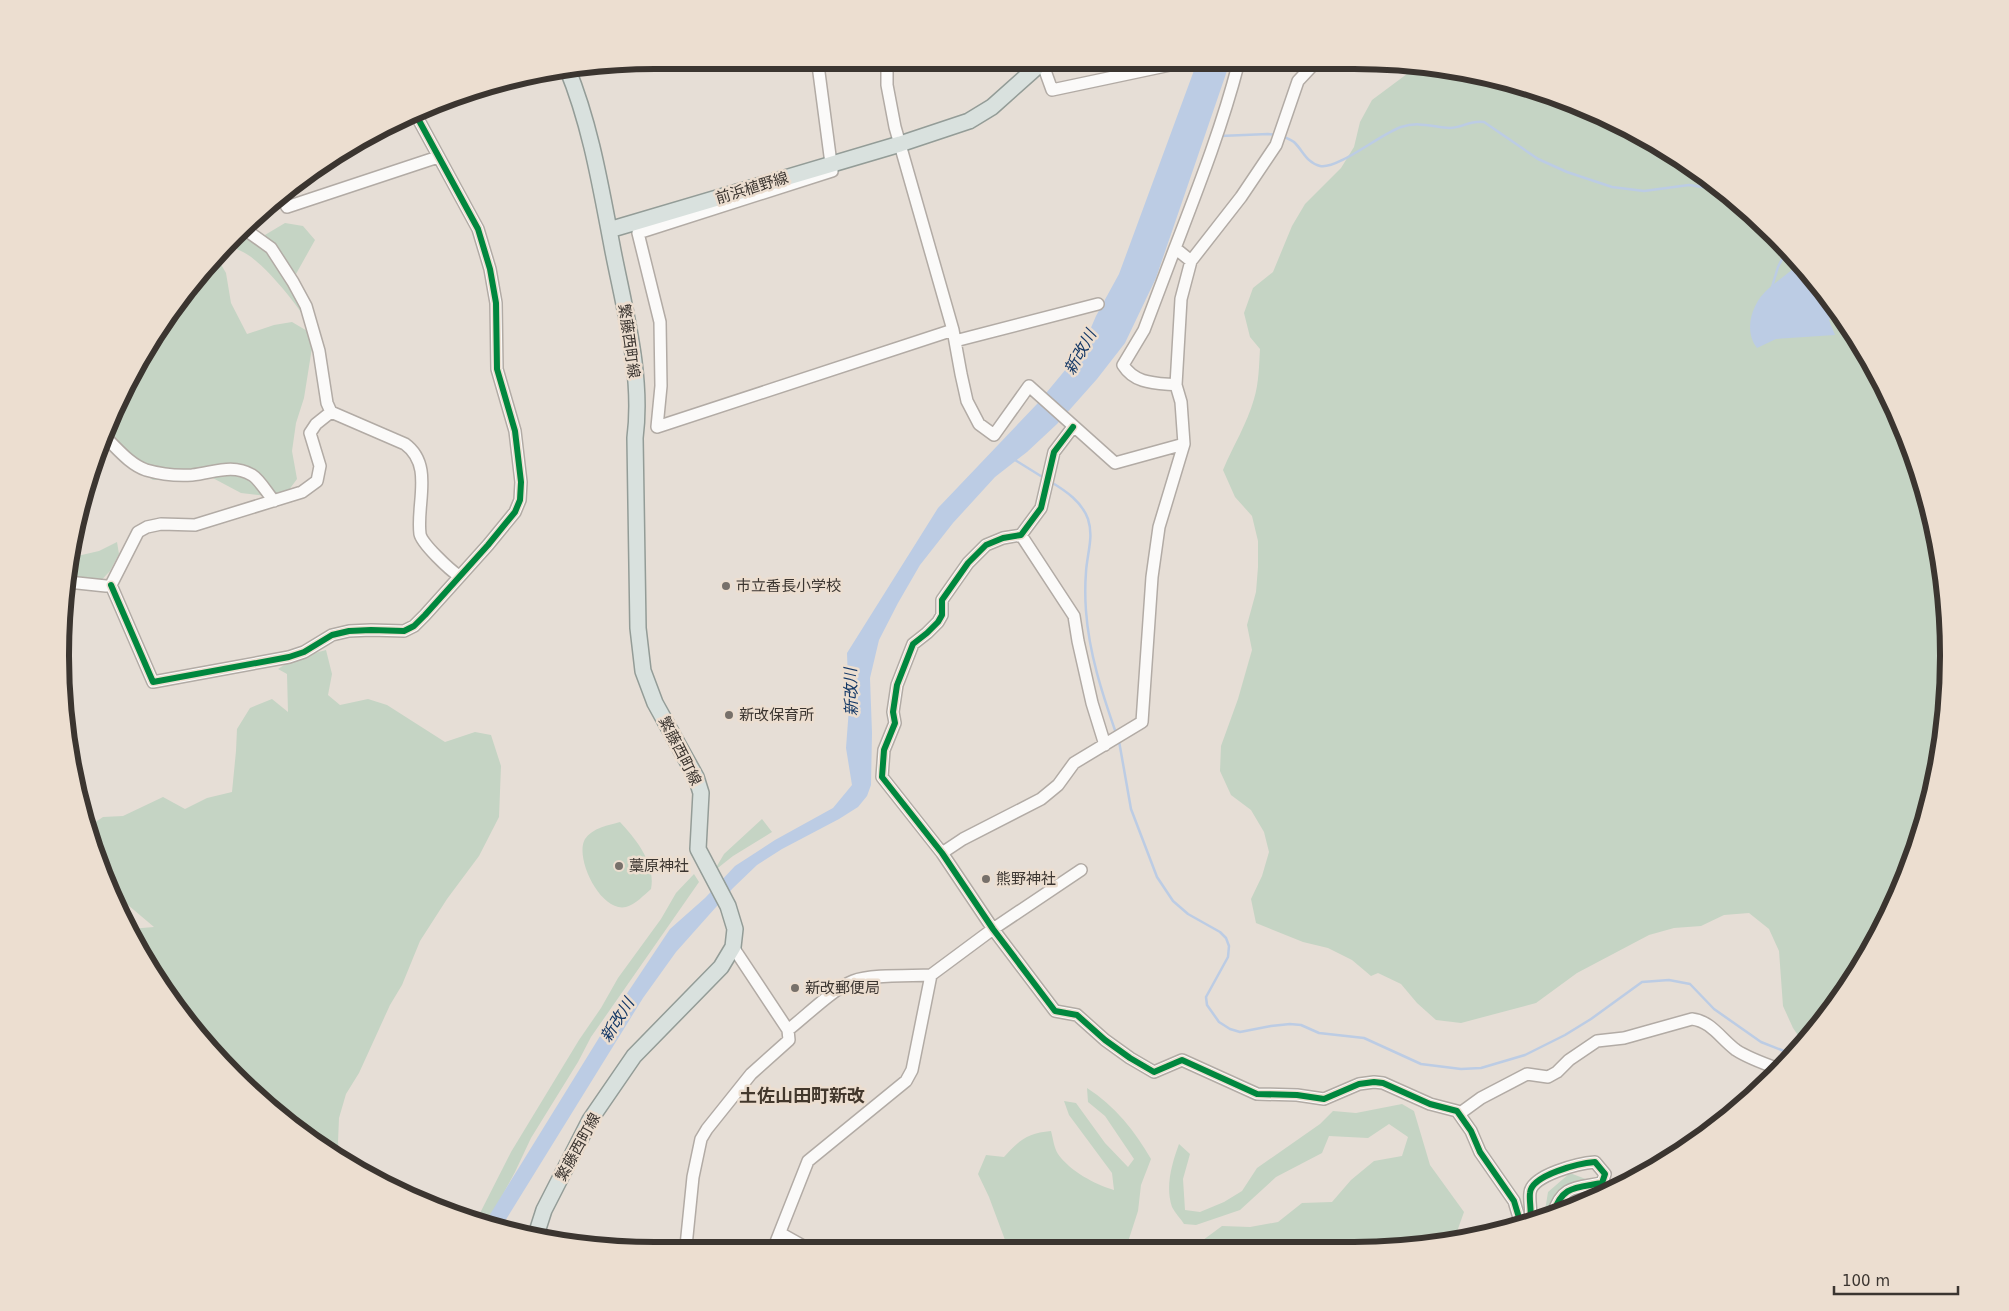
<svg xmlns="http://www.w3.org/2000/svg" width="2009" height="1311" font-family="'DejaVu Sans','Noto Sans JP',sans-serif">
  <rect width="100%" height="100%" fill="#e6ded6"/>
  <path fill="#c5d4c4" d="M1419,65h13l76,15 109,41 129,87 80,85 61,99 42,109 19,115 -4,117 -27,114 -48,106 -65,91 -11,-16 -10,-22 -4,-55 -10,-22 -20,-16 -25,2 -23,11 -27,2 -25,7 -72,38 -41,30 -75,20 -25,-3 -19,-17 -16,-19 -23,-11 -7,3 -19,-16 -24,-12 -25,-6 -47,-19 -5,-24 11,-23 7,-24 -5,-20 -13,-22 -20,-15 -11,-24 1,-25 17,-47 14,-49 -5,-25 9,-33 2,-25v-26l-6,-25 -17,-19 -12,-27c10,-24 24,-46 31,-71 5,-16 5,-34 6,-50l-10,-12 -6,-24 9,-25 20,-16 19,-46 13,-22 36,-36 13,-21 6,-25 12,-22z
    M285,223l18,3 12,14 -19,34 -2,10 14,39c-11,-19 -46,-62 -65,-71 -5,-3 -12,-5 -18,-6l11,-13 17,9z
    M216,256l10,17 5,30 16,31 27,-9 18,-3 22,13 -10,63 -8,25 -4,28 5,28 -14,19 -42,-5 -32,-17 -21,3 -35,1 -39,-25 -12,-14 38,-83 43,-65z
    M117,542l2,12 -9,17 -15,16 -28,-1 6,-29 26,-6z
    M326,650l6,24 -4,21 12,10 28,-6 19,6 58,37 30,-10 16,3 10,31 -2,51 -20,39 -32,43 -27,42 -18,44 -12,20 -31,68 -13,21 -7,24 -1,24 2,16 -77,-55 -55,-55 -68,-95 -10,-24 24,-2 -39,-33 -27,-67 15,-10 20,-1 40,-19 22,12 22,-11 25,-6 4,-41 1,-22 13,-21 22,-9 16,13 -1,-38 -9,-5 15,-10z
    M762,819l10,13 -39,24 -19,15 10,-17z
    M620,822c16,17 36,42 31,67 -6,5 -16,16 -25,18 -25,6 -52,-49 -41,-68 7,-11 24,-14 35,-17z
    M694,874l5,8 -108,155 -13,25 -47,76 -16,34 -27,50 -11,-3 34,-67 68,-112 22,-32 17,-30 43,-59 15,-26z
    M1087,1088c28,18 48,43 64,71l-10,26 -3,26 -12,37h-118l-19,-51 -11,-23 8,-19 18,2c15,-17 24,-24 47,-26 2,7 3,17 7,23 12,17 36,30 56,36l-2,-17 -43,-58 -5,-14 12,2 29,40 23,24 6,-8 -29,-43 -17,-14z
    M1402,1104l12,7 16,54 34,47 -10,28 -62,10 -201,-1 31,-23 28,1 28,-5 24,-19 30,-1 19,-22 23,-19 28,-5 6,-19 -19,-13 -21,14 -39,-2 -7,17 -46,24 -36,33 -44,15 -12,-1c-3,-5 -9,-11 -12,-17 -7,-20 0,-44 7,-63l11,10 -7,25 2,31 15,2 24,-10 18,-11 15,-23 63,-44 13,-13 23,2z
    M1570,1173l26,10 13,10 -65,24 4,-25z"/>
  <path fill="#bccce4" d="M1196,65h33l-73,213 -31,65 -28,36 -40,45 -30,28 -32,25 -42,46 -33,42 -22,38 -19,37 -9,38 2,55 -1,52 -4,11 -9,11 -19,12 -57,30 -25,16 -24,23 -57,64 -33,46 -141,228 -16,-5 132,-214 52,-78 35,-31 30,-32 40,-26 58,-32 19,-23 -6,-37 3,-40 -2,-55 91,-145 99,-104 34,-41 16,-26 9,-21 23,-42z
    M1799,264l27,29 10,16 -7,11 6,15 -59,4 -19,9c-14,-18 -5,-45 11,-59 10,-9 21,-16 31,-25z"/>
  <g fill="none" stroke-linecap="round" stroke-linejoin="round">
    <path stroke="#bccce4" stroke-width="2.5" d="M1220,136l48,-2 9,1
      M1282,136c4,2 10,4 13,7 8,8 12,20 25,23 17,4 62,-33 81,-39 18,-6 32,0 49,1 12,0 20,-8 34,-6l54,37 29,13 45,15 32,4 45,-6 20,3 27,13 13,10
      M1772,287l6,-20 8,-16
      M1015,460l29,18
      M1051,482c15,9 31,20 37,37 6,18 -1,35 -2,53 -1,13 -1,26 0,39 3,42 16,82 30,122
      M1119,741l12,68 26,68 16,24 15,13 32,18 6,6 3,8 -1,11 -22,40 1,8 12,17 11,7 10,3 31,-6 19,-2 11,1 18,8 45,5 57,26 40,5 20,-1 44,-13 40,-20 26,-16 51,-37 27,-2 21,4 24,25 47,33 33,13"/>
    <defs>
      <path id="minor" d="M818,65l14,106 -194,62 22,89 1,64 -4,41 296,-97
        M887,65v20l8,42 58,203 8,44 6,27 12,23 15,11 35,-49 86,77 69,-19
        M1043,65l9,25 118,-25
        M281,197l6,10 151,-50
        M243,228l28,20 22,34 13,24 13,45 8,52 4,9
        M1175,248l-31,82 -21,35c12,19 32,18 53,20
        M1191,261l-16,-13c23,-60 47,-121 63,-183
        M955,341l143,-37
        M331,412l74,32c29,21 11,60 15,90 2,10 30,36 39,42
        M1073,427l-19,25 -13,56 -20,27 -18,3 -17,7 -18,18 -26,37v15l-4,7 -11,11 -14,11 -16,41 -4,27 2,11 -11,27 -2,27 60,76 51,76 62,82 22,4 28,25 25,18 24,14 28,-12 75,34 40,1 27,4 35,-15 15,-2 9,1 47,21 27,7 14,20 9,21 34,49 6,20 5,3 5,-3c2,-10 -1,-19 0,-28 1,-18 50,-30 65,-31l10,12 -3,9c-26,5 -40,2 -49,31
        M104,436c13,12 25,28 42,34 14,4 31,6 46,5 21,-2 40,-12 60,0 8,5 15,18 22,26
        M1021,535l53,81 4,25 14,62 13,42
        M68,582l38,4 5,-1
        M111,585l42,97 136,-25 15,-5 28,-17 17,-4 22,-1 33,1 10,-5 11,-11 63,-70 27,-33 5,-12 1,-18 -6,-51 -18,-62 -1,-66 -6,-34 -12,-40 -62,-114
        M111,585l27,-53 9,-5 14,-3 34,1 107,-33 15,-11 3,-15 -10,-33 6,-9 15,-12
        M942,853l21,-14 78,-40 17,-14 16,-22 68,-41 10,-145 7,-50 25,-83 -3,-42 -5,-17 5,-86 10,-38 50,-64 35,-52 22,-64 15,-16
        M788,1030c18,-14 45,-41 65,-49 18,-7 58,-5 78,-6
        M1459,1114l22,-16 46,-24 21,3 9,-5 12,-12 28,-19 27,-3 68,-19c19,2 29,20 44,31 12,8 29,14 43,19
        M780,1233l25,14
        M686,1246l7,-69 8,-38 6,-10 44,-55 38,-34 -1,-10 -55,-83
        M774,1247l34,-86 98,-80 6,-11 19,-95 62,-46 88,-59"/>
      <path id="major" d="M609,230l291,-86 69,-23 23,-14 47,-42
        M536,1235l8,-25 46,-90 44,-64 87,-89 12,-20 2,-18 -7,-23 -30,-57 3,-56 -5,-16 -41,-74 -12,-32 -5,-43 -3,-190c8,-62 -10,-126 -22,-187 -12,-62 -22,-125 -46,-183"/>
    </defs>
    <use href="#minor" stroke="#b2aba5" stroke-width="14"/>
    <use href="#major" stroke="#939c97" stroke-width="18"/>
    <use href="#minor" stroke="#fbfaf9" stroke-width="11"/>
    <use href="#major" stroke="#d9e1de" stroke-width="15"/>
    <defs>
      <path id="cycleway" d="M1073,427l-19,25 -13,56 -20,27 -18,3 -17,7 -18,18 -26,37v15l-4,7 -11,11 -14,11 -16,41 -4,27 2,11 -11,27 -2,27 60,76 51,76 62,82 22,4 28,25 25,18 24,14 28,-12 75,34 40,1 27,4 35,-15 15,-2 9,1 47,21 27,7 14,20 9,21 34,49 6,20 5,3 5,-3c2,-10 -1,-19 0,-28 1,-18 50,-30 65,-31l10,12 -3,9c-26,5 -40,2 -49,31
        M111,585l42,97 136,-25 15,-5 28,-17 17,-4 22,-1 33,1 10,-5 11,-11 63,-70 27,-33 5,-12 1,-18 -6,-51 -18,-62 -1,-66 -6,-34 -12,-40 -62,-114"/>
    </defs>
    <use href="#cycleway" stroke="#ecded0" stroke-width="9"/>
    <use href="#cycleway" stroke="#00873e" stroke-width="6"/>
  </g>
  <g fill="#77706a" stroke="#ecded0" stroke-width="2">
    <circle cx="726" cy="586" r="5"/>
    <circle cx="729" cy="715" r="5"/>
    <circle cx="619" cy="866" r="5"/>
    <circle cx="986" cy="879" r="5"/>
    <circle cx="795" cy="988" r="5"/>
  </g>
  <g text-anchor="middle" dominant-baseline="central" stroke-width="5" stroke-linejoin="round" paint-order="stroke">
    <g font-size="15" fill="#3b3530" stroke="#ecded0">
      <text transform="translate(752 188) rotate(-17)">前浜植野線</text>
      <text transform="translate(629 341) rotate(82)">繁藤西町線</text>
      <text transform="translate(680 751) rotate(63)">繁藤西町線</text>
      <text transform="translate(578 1147) rotate(-61)">繁藤西町線</text>
    </g>
    <g font-size="15" fill="#3b3530" stroke="#ecded0" text-anchor="start">
      <text x="736" y="586">市立香長小学校</text>
      <text x="739" y="715">新改保育所</text>
      <text x="629" y="866">藁原神社</text>
      <text x="996" y="879">熊野神社</text>
      <text x="805" y="988">新改郵便局</text>
    </g>
    <g font-size="16" font-style="italic" fill="#143866" stroke="#ecded0">
      <text transform="translate(1080 352) rotate(-61)">新改川</text>
      <text transform="translate(851 692) rotate(-91)">新改川</text>
      <text transform="translate(617 1020) rotate(-58)">新改川</text>
    </g>
    <g font-size="18" font-weight="bold" fill="#43382d" stroke="#ecded0">
      <text x="802" y="1095">土佐山田町新改</text>
    </g>
  </g>
  <path d="M0 0H2009V1311H0ZM655 69H1354A586 586 0 0 1 1940 655V656A586 586 0 0 1 1354 1242H655A586 586 0 0 1 69 656V655A586 586 0 0 1 655 69Z" fill="#ecded0" fill-rule="evenodd"/>
  <path fill="none" stroke="#3b3530" stroke-width="6" d="M655 69H1354A586 586 0 0 1 1940 655V656A586 586 0 0 1 1354 1242H655A586 586 0 0 1 69 656V655A586 586 0 0 1 655 69Z"/>
  <path d="M1834 1286v8h124v-8" fill="none" stroke="#3b3530" stroke-width="2.5"/>
  <text x="1842" y="1286" font-size="15" fill="#3b3530" stroke="#ecded0" stroke-width="4" paint-order="stroke">100 m</text>
</svg>
